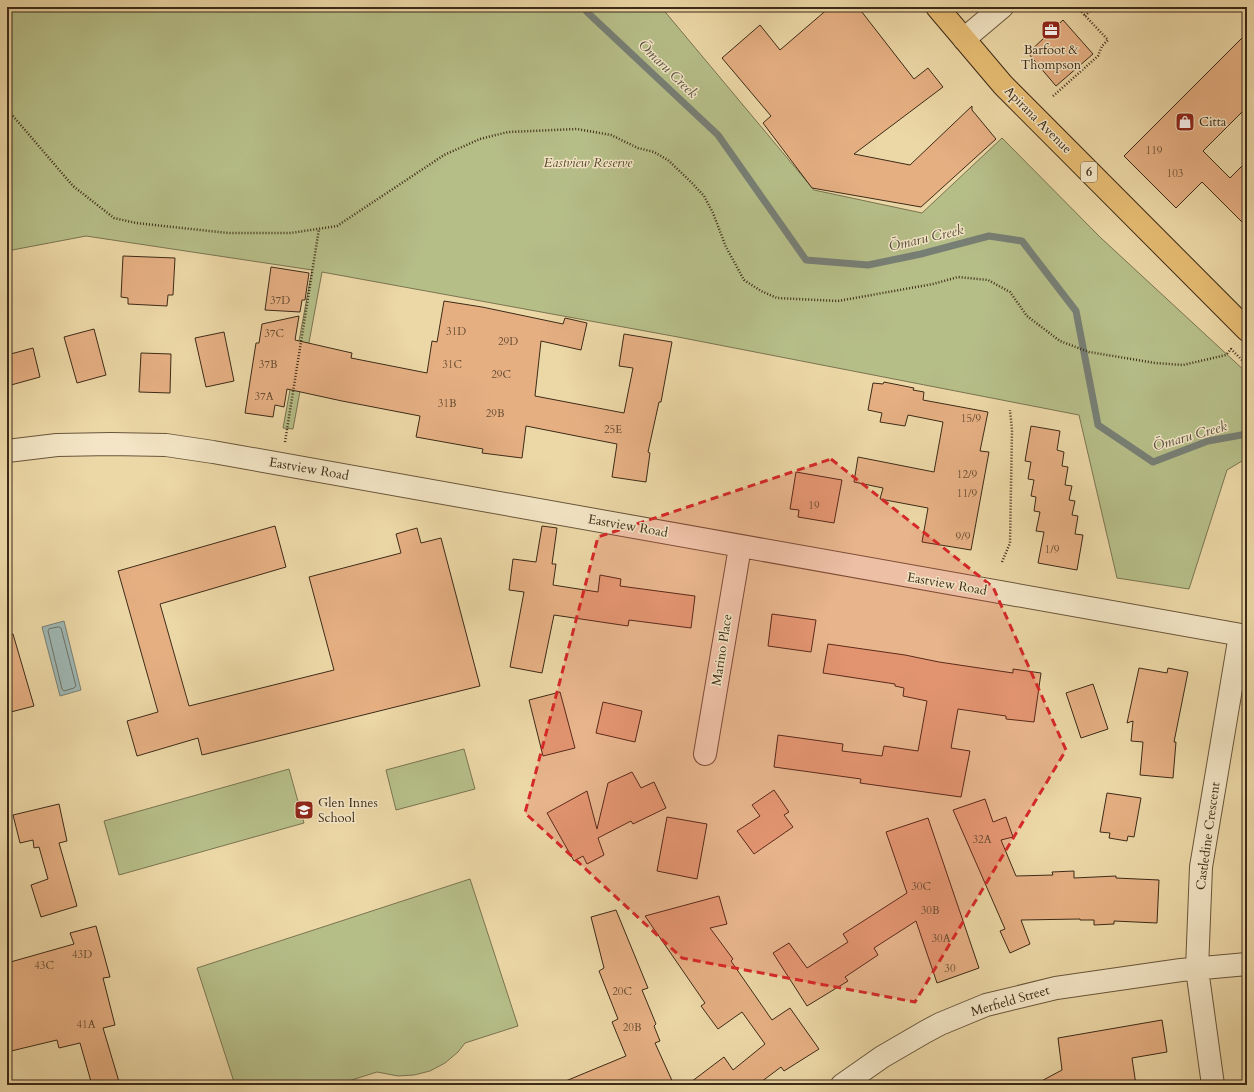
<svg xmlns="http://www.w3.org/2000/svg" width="1254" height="1092" font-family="Cardo,serif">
  <rect width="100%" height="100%" fill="#ecd7a6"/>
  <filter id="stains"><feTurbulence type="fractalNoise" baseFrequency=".005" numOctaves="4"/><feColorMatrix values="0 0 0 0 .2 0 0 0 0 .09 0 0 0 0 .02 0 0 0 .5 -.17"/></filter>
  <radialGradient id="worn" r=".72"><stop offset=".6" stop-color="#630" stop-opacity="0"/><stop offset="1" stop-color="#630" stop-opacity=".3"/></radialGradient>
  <path fill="#b6be88" stroke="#7a7450" d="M7,7h654l153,183 108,23 80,-75 99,100 146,135v85l-20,12 -38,119 -72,-11 -38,-163 -401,-78 -356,-65 -29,157 -10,-1 29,-158 -226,-34 -79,15z
    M464,749l11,40 -79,21 -10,-40z
    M289,769l15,54 -185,52 -15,-54z
    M470,879l48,147 -53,17 -7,9 -13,11 -15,8 -16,4 -16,1 -21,-4 -41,13h-101l-38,-117z"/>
  <path fill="#9eb7b3" stroke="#777f75" d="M64,621l17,69 -21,6 -18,-69z"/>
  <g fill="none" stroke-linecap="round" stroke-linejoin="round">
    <path stroke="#6e7165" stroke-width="1" d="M59,627l2,1 15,58 -2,2 -10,3 -2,-2 -14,-58 1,-2z"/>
    <path stroke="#777f75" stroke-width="7" d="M584,7l3,5 131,123 88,125 62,5 53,-11 68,-18 33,5 54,70 22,114 55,37 55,-21 39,-7"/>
  </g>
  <path fill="#e5af82" stroke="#3d2b17" d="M830,7h28l56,72 14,-11 15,19 -89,67 56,11 62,-59v4l24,29 -75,68 -109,-19 -49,-65 8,-7 -49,-58 38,-33 20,25z
    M1063,20l30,34 -37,32 -28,-33z
    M1247,33v74l-44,44 27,27 17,-17v66l-45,-45 -26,26 -52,-52z
    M123,256l52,2 -2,37h-5l-1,11 -39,-2v-6l-7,-1z
    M271,267l38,6 -4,27h-3l-2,12 -35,-2z
    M444,301l38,6 81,17 2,-6 22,5 -6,27 -40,-9 -6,55 89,17 9,-45 -14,-2 5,-32 48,8 -11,60h-2l-11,50 2,1 -4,29 -34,-5 5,-33 -91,-18 -4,32 -40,-5 1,-4 -67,-12 4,-21 -78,-15 -55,-12 -3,18 -9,-2 -2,12 -28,-4 11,-70h3l3,-19 37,-8 -4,24 57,13 -1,5 76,15 5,-32 5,1z
    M94,329l12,46 -29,8 -13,-46z
    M224,332l10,49 -28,6 -11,-49z
    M33,348l7,29 -29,8 -4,-16v-14z
    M141,353l30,1 -1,39 -31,-1z
    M884,382l30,6 -1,2 11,2 -1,8 65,12 -8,39 9,1 -18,98 -49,-8 6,-34 -48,-9 3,-11 -29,-6 4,-25 76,15 9,-50 -35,-7 -3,11 -25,-4 2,-9 -14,-3 5,-27 10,1z
    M1031,426l29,5 -3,19 7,2 -2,14 6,1 -3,18 7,1 -3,14 6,1 -3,14 6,1 -3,18 8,1 -6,35 -39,-7 6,-31 -8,-1 4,-19 -6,-1 2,-14 -5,-1 3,-16 -6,-1 3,-17 -6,-1z
    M796,472l46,8 -8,43 -36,-6 1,-7 -9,-1z
    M275,526l11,41 -126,37 29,102 145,-36 -25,-93 92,-24 -5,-19 21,-6 4,15 20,-5 39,148 -278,69 -4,-17 -61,18 -10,-35 31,-9 -40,-141z
    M542,526l15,2 -5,36h4l-3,21 45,7 2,-17 21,4 -1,7 75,10 -4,32 -62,-8 -1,6 -74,-11 -12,58 -32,-6 14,-75 -15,-2 4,-31 23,3z
    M772,614l44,6 -5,32 -43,-6z
    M13,634l21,72 -27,7v-78z
    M828,644l77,11 34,7 74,11v-4l28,4 -7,49 -28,-3v-3l-48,-7 -7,39 19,3 -9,46 -101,-14 1,-4 -87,-12 4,-32 65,9 -1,7 40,5 2,-10 34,5 9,-50 -24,-5 1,-8 -9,-2v-2l-72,-11z
    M1139,668l28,5 1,-5 20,4 -14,70h2l-3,36 -33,-3 3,-33 -12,-1 2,-20 -6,2z
    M1093,684l15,45 -27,9 -15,-45z
    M560,692l15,56 -32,8 -14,-56z
    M603,702l39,9 -7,31 -39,-9z
    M632,772l9,16 13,-6 12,26 -33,16 -2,-3 -33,17 6,17 -17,9 -4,-8 -9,5 -27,-48 40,-22 10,38 11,-46z
    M774,790l15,22 -5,3 9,12 -39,27 -17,-23 23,-15 -8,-11z
    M1107,793l34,5 -7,39 -6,-1 -1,5 -18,-3 1,-5 -10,-1z
    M985,799l8,23 13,-5 7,20 -12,3 15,36 37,-1 -1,-3 22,-1v7l42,-2v2l43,2 -2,43 -43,-2v3l-20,1v-5h-14v-1l-59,1 9,24 -20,9 -10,-22 5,-2 -52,-119z
    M59,804l8,37 -8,2 18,63 -36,11 -10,-32 17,-6 -9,-32 -5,1 -1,-8 -13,3 -7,-28z
    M667,817l40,7 -10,55 -40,-8z
    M928,818l51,150 -42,15 -21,-62 -42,27 4,7 -33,22 3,4 -41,25 -34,-53 16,-10 18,25 41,-26 -5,-8 64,-41 -21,-61z
    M719,896l8,28 -17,4 23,31 -2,2 41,59 18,-12 29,41 -35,22 -3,-4 -24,18h-70l37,-28 9,13 32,-26 -23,-32 -24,17 -17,-23 4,-3 -60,-87z
    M616,910l32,78 -6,2 14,34 -2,2 6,15 -5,2 19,42h-118l70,-29 -14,-34 6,-3 -19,-48 5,-3 -13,-51z
    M96,926l14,51 -7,1 12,47 -12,3 17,57h-28l-12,-42 -21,5 -2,-8 -50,12v-89l67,-19 -4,-11z
    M1162,1020l5,32 -35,6 4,27h-102l28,-15 -4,-32z"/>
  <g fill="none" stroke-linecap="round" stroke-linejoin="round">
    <defs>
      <path id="minor" d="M964,39l38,-32
        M7,451l50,-6 54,-1 55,1 47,7 1034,184
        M705,754l35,-207
        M842,1085l40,-28 43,-25 15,-8 46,-19 70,-17 125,-18 66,-6
        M1213,1085l-16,-116 4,-102 39,-232"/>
      <path id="major" d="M937,7l66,78 244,245"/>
    </defs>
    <use href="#minor" stroke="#69563b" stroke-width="24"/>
    <use href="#major" stroke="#3d2b17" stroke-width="24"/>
    <path stroke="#3d2b17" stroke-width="2.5" stroke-dasharray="1 2" stroke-linecap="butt" d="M1085,16l9,-9
      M1053,96l45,-40 4,-10 6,-6 -31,-33
      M7,109l66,77 41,32 22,5 92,10h63l46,-7 107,-71 36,-16 28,-7 69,-3 34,6 27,13 16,4 14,8 24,23 12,13 9,17 13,34 18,33 17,11 16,7 61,3 95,-17 25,-7 30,3 22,12 17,24 33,25 29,11 66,11 28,2 43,-10 5,-6 16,16
      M285,442l34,-213
      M1002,562l8,-19 2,-113 -2,-20"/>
    <use href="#minor" stroke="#f3e5c5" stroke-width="22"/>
    <use href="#major" stroke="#e6bc73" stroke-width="22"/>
  </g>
  <path fill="#d62828" fill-opacity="0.2" stroke="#d62828" stroke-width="3" stroke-dasharray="8 5" stroke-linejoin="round" d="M831,459l162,128 73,163 -151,252 -233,-44 -157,-145 73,-276z"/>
  <defs>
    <symbol id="office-square" viewBox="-11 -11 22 22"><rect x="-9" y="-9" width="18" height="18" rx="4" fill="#8f2418" stroke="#f3e5c5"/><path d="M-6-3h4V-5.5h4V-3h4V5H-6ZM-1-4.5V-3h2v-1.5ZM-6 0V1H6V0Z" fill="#fff"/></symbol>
    <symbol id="shop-square" viewBox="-11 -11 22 22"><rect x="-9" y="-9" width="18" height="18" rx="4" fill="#8f2418" stroke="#f3e5c5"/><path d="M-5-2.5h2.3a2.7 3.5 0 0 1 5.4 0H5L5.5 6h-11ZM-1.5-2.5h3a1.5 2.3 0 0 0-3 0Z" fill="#fff"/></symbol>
    <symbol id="school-square" viewBox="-11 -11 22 22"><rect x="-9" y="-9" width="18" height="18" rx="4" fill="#8f2418" stroke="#f3e5c5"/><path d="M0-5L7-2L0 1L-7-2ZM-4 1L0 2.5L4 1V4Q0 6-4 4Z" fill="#fff"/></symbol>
  </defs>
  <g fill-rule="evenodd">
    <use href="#office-square" x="1040" y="19" width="22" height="22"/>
    <use href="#shop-square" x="1174" y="111" width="22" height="22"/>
    <use href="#school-square" x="293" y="799" width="22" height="22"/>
  </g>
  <g text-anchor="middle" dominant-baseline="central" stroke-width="3" stroke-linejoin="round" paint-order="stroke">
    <g font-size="11" fill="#674c32">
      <text x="1154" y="150">119</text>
      <text x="1175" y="173">103</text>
      <text x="280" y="300">37D</text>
      <text x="456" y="331">31D</text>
      <text x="274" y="333">37C</text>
      <text x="508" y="341">29D</text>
      <text x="268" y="364">37B</text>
      <text x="452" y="364">31C</text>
      <text x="501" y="374">29C</text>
      <text x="264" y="396">37A</text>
      <text x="447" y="403">31B</text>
      <text x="495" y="413">29B</text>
      <text x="971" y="418">15/9</text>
      <text x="613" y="429">25E</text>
      <text x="967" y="474">12/9</text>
      <text x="967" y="493">11/9</text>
      <text x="814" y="505">19</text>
      <text x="963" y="536">9/9</text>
      <text x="1052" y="549">1/9</text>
      <text x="982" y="839">32A</text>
      <text x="921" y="886">30C</text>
      <text x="930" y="910">30B</text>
      <text x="941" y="938">30A</text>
      <text x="82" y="954">43D</text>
      <text x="44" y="965">43C</text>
      <text x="950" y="968">30</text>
      <text x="622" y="991">20C</text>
      <text x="86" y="1024">41A</text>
      <text x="632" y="1027">20B</text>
    </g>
    <rect fill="#f3e5c5" stroke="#74634b" stroke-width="1" x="1081" y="162" width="16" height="20" rx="3"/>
    <g font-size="12" font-weight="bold" fill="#3d2b17">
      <text x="1089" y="172">6</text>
    </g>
    <g font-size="13" fill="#3d2b17" stroke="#f3e5c5" text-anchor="start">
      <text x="1051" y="50" text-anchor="middle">Barfoot &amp;<tspan x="1051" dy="15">Thompson</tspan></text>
      <text x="1199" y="122">Citta</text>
      <text x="318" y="803">Glen Innes<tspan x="318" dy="15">School</tspan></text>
    </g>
    <g font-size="13" fill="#3d2b17" stroke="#f3e5c5">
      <text transform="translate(1038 120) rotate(45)">Apirana Avenue</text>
      <text transform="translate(309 469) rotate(10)">Eastview Road</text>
      <text transform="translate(628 526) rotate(10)">Eastview Road</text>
      <text transform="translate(947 584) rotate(10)">Eastview Road</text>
      <text transform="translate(722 650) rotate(-81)">Marino Place</text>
      <text transform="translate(1208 836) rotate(-82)">Castledine Crescent</text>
      <text transform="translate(1010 1001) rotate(-16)">Merfield Street</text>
    </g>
    <g font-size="13" font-style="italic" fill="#55482e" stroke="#f3e5c5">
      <text x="588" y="163">Eastview Reserve</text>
    </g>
    <g font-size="14" font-style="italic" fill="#554e3e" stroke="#f3e5c5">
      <text transform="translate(668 69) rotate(44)">Ōmaru Creek</text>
      <text transform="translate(926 238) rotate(-13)">Ōmaru Creek</text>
      <text transform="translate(1190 436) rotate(-16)">Ōmaru Creek</text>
    </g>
  </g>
  <rect width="1254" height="1092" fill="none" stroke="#ecd7a6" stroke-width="24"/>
  <rect x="8" y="8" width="1238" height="1076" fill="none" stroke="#3d2b17" stroke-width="2"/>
  <rect x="12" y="12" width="1230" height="1068" fill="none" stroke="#3d2b17"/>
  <rect width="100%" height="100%" filter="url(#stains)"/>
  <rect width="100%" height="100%" fill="url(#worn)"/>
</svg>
